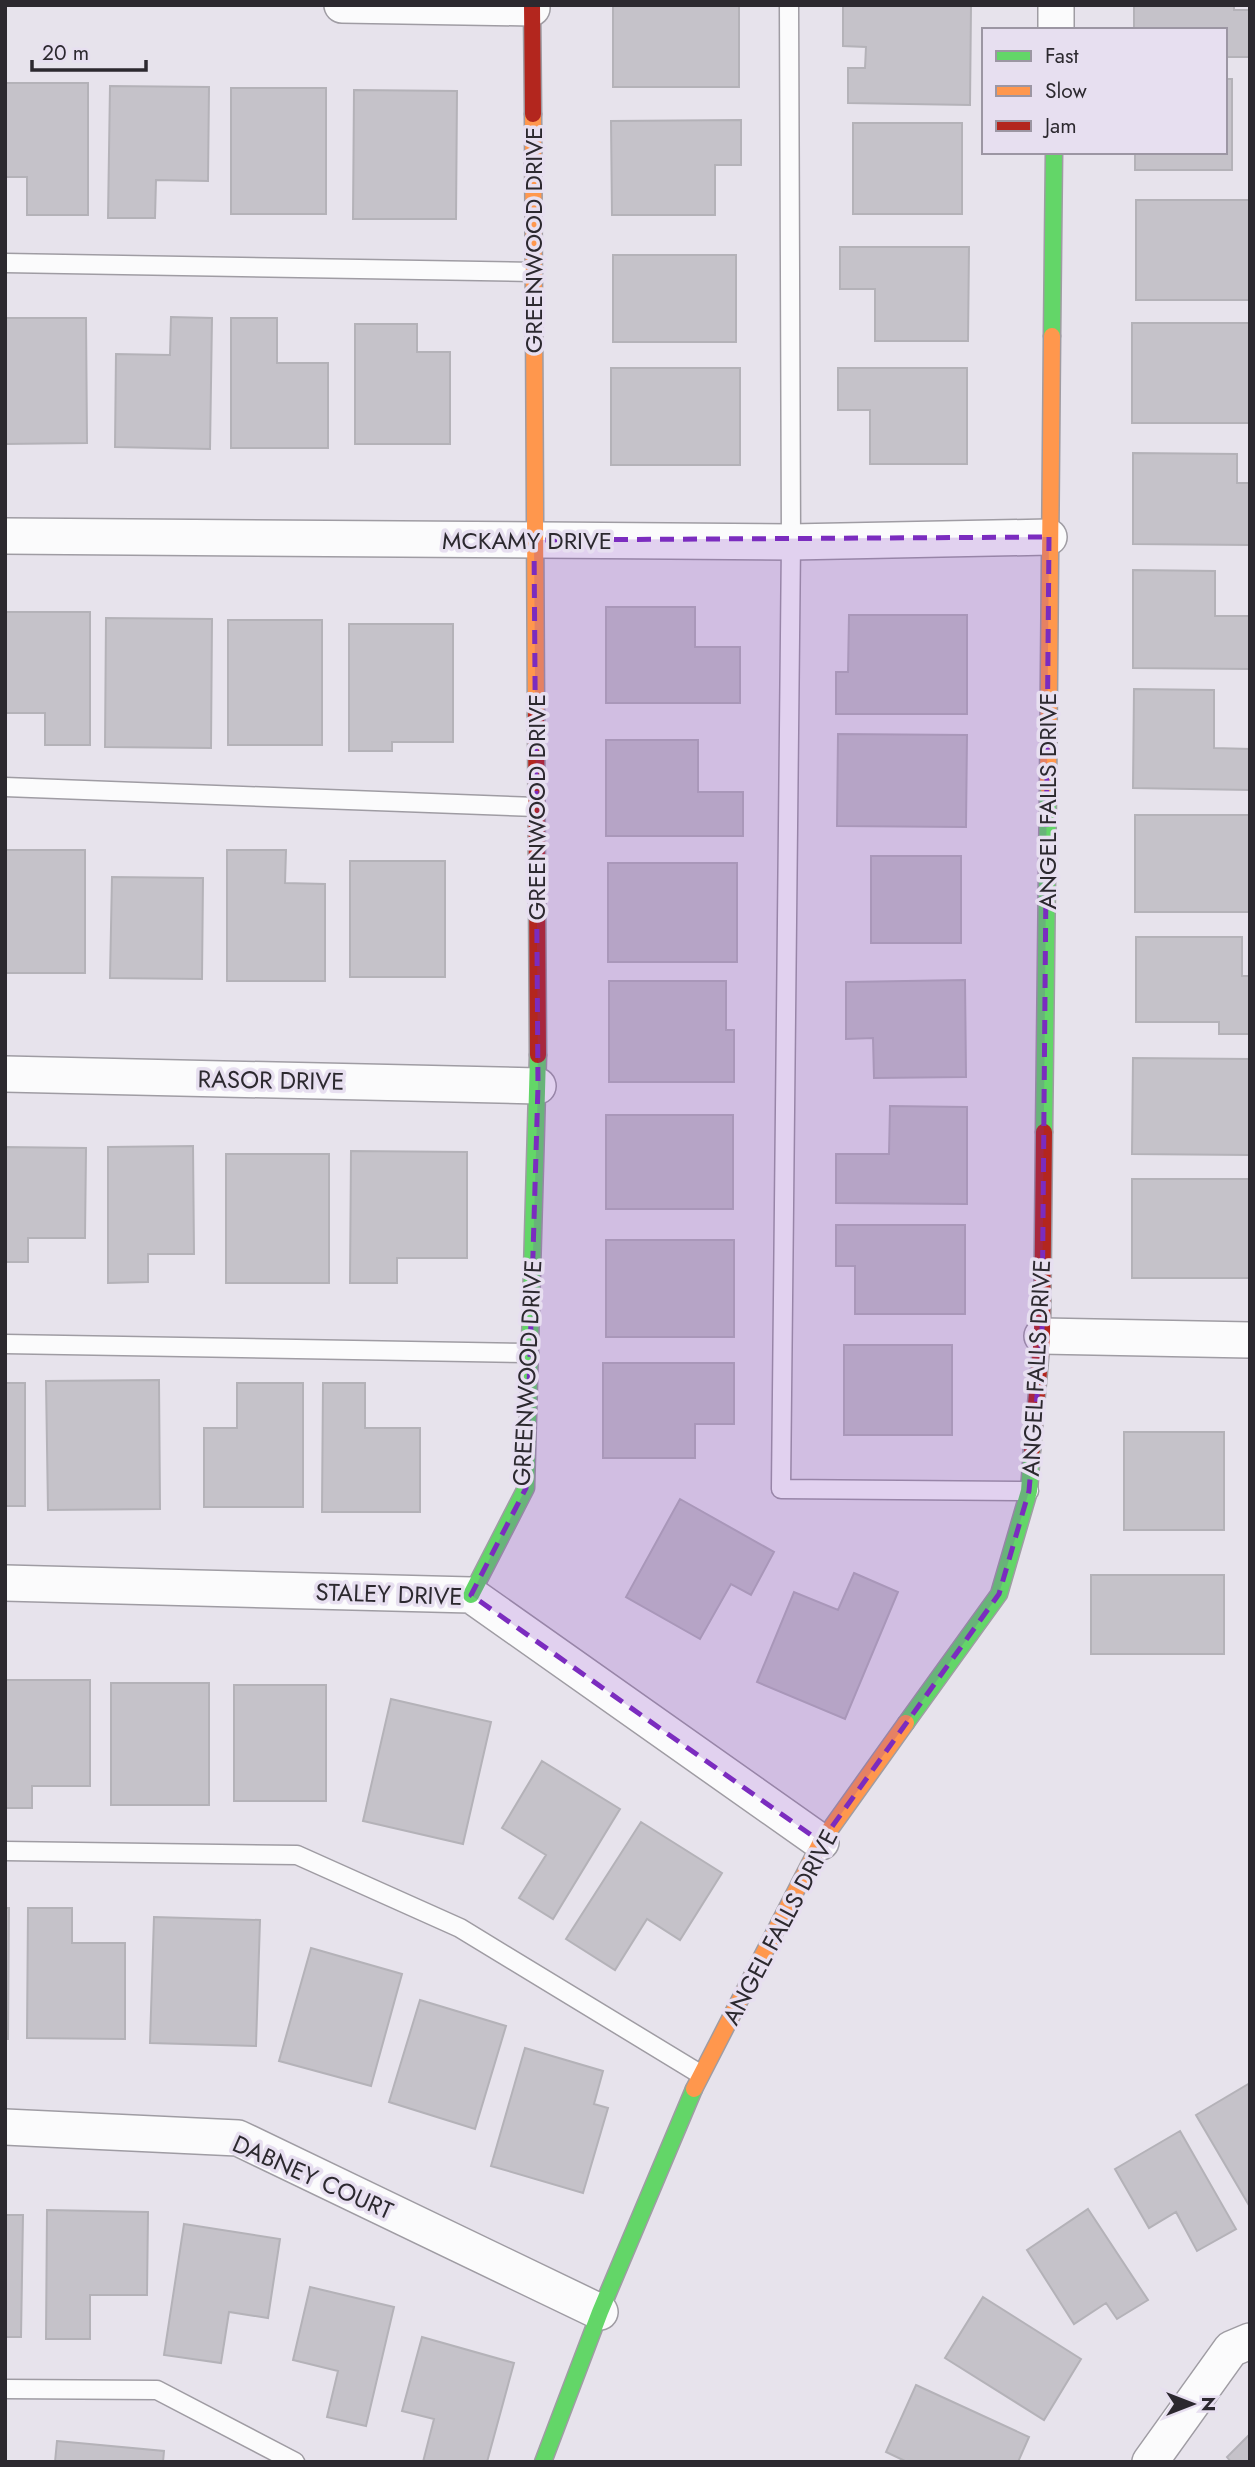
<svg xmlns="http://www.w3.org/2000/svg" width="1255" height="2467" font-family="Jost,sans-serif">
  <rect width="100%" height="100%" fill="#e7e3ec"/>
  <path fill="#c5c2c9" stroke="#b4b2b8" stroke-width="2" d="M613,5h126v82h-126z
    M843,5l128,1 -1,99 -122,-2v-35h17l1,-21 -23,-1z
    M1134,5h100v5h16v47h-25v-27h-91z
    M1225,79h7v91h-97v-18h90z
    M5,83h83v132h-61v-38h-22z
    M110,86l99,1 -1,94 -52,-1 -1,38h-47z
    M231,88h95v126h-95z
    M354,90l103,1 -1,128h-103z
    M741,120v45h-26v50h-103l-1,-94z
    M853,123h109v91h-109z
    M1136,200h114v100h-114z
    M840,247h129l-1,94h-93v-52h-35z
    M613,255h123v87h-123z
    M171,317l41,1 -2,131 -95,-2 1,-93 54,1z
    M5,318h81l1,125 -82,1z
    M231,318h46v45h51v85h-97z
    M1132,323h118v100h-118z
    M355,324h62v28h33v92h-95z
    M611,368h129v97h-129z
    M838,368h129v96h-97v-54h-32z
    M1133,453l104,1v29h13v62l-117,-1z
    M1133,570l82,1v45h35v53l-117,-1z
    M606,607h89v40h45v56h-134z
    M5,612h85v133h-45v-32h-40z
    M849,615h118v99h-131v-42h12z
    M106,618l106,1 -1,129 -106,-1z
    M228,620h94v125h-94z
    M349,624h104v118h-61v9h-43z
    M1134,689l80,1v58l36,1v41l-117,-2z
    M838,734l129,1 -1,92 -129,-1z
    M606,740h92v52h45v44h-137z
    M1135,815h115v97h-115z
    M5,850h80v123h-80z
    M227,850h59l-1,33 40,1v97h-98z
    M871,856h90v87h-90z
    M350,861h95v116h-95z
    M608,863h129v99h-129z
    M112,877l91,1 -1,101 -92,-1z
    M1136,937h106v39h8v58h-31v-12h-83z
    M965,980l1,97 -92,1 -1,-40 -27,1v-57z
    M609,981h117v49h8v52h-125z
    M1133,1058l117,1 -1,96 -117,-1z
    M890,1106l77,1v97l-131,-1v-49h53z
    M606,1115h127v94h-127z
    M193,1146l1,108h-46v28l-40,1v-136z
    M5,1147l81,1 -1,90h-57v24h-23z
    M351,1151l116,1v106h-70v25h-47z
    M226,1154h103v129h-103z
    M1132,1179h118v99h-118z
    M836,1225h129v89h-110v-48h-19z
    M606,1240h128v97h-128z
    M844,1345h108v90h-108z
    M603,1363h131v61h-39v34h-92z
    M159,1380l1,129 -112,1 -2,-129z
    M5,1383h20v123h-20z
    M237,1383h66v124h-99v-79h33z
    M323,1383h42v45h55v84h-98z
    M1124,1432h100v98h-100z
    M680,1499l94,53 -23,43 -20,-11 -31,55 -74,-42z
    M854,1573l44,19 -53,127 -88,-37 37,-90 44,18z
    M1091,1575h133v79h-133z
    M5,1680h85v106h-58v22h-27z
    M111,1683h98v122h-98z
    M234,1685h92v116h-92z
    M391,1699l100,23 -28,122 -100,-23z
    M542,1761l78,48 -67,110 -34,-21 27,-43 -44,-27z
    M641,1822l81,51 -42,67 -33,-21 -32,51 -49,-31z
    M5,1908h4l-1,131h-3z
    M28,1908h44v35h53v96l-98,-1z
    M154,1917l106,3 -4,126 -106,-3z
    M311,1948l91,26 -31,112 -92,-25z
    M420,2000l86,26 -31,103 -86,-27z
    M525,2048l78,23 -9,33 14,4 -25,85 -92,-27z
    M1250,2083v124l-54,-92z
    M1180,2131l56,98 -39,22 -21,-39 -27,16 -34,-59z
    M1088,2209l60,91 -31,19 -11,-16 -32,21 -47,-74z
    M47,2210l101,2 -1,83h-57v44h-44z
    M5,2215h18l-2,122h-16z
    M184,2224l96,15 -12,79 -39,-6 -8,51 -57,-8z
    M310,2287l84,20 -28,119 -39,-9 11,-46 -45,-11z
    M983,2297l98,62 -37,61 -99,-62z
    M422,2337l92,26 -27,99h-64l11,-43 -32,-8z
    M916,2385l113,52 -11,25h-111l-21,-10z
    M1250,2434v28h-19l-4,-5z
    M57,2441l107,10 -1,11h-108z"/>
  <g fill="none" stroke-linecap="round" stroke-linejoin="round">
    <defs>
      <path id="lane" d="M789,5l2,537 -10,947 248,2
        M5,263l528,9
        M5,787l531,20
        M5,1344l524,9
        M5,1851l292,4 163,73 240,146
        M5,2389l152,1 138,72"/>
      <path id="street" d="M342,5l190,3
        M1056,30v-25
        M5,536l786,6 258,-5
        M5,1074l533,12
        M1042,1336l208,4
        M5,1583l466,12 350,247
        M5,2127l233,11 362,174
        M1150,2462l81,-113 19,-8"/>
      <path id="fast" d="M1052,336l2,-184
        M1044,1132l4,-345
        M471,1595l55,-107 12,-433
        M906,1723l93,-129 30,-103 3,-41
        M543,2462l57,-150 94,-223"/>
      <path id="slow" d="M533,114l3,601
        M1048,787l4,-451
        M694,2089l127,-247 85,-119"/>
      <path id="jam" d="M532,5l1,109
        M536,715l2,340
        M1032,1450l10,-114 2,-204"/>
    </defs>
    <use href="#lane" stroke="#9f9ca3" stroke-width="21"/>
    <use href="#street" stroke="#9f9ca3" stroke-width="38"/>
    <use href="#fast" stroke="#9f9ca3" stroke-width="19"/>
    <use href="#slow" stroke="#9f9ca3" stroke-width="19"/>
    <use href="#jam" stroke="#9f9ca3" stroke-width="19"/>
    <use href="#lane" stroke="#fbfbfc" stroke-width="18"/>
    <use href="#street" stroke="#fbfbfc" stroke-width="35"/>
    <use href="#fast" stroke="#63d668" stroke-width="16"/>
    <use href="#slow" stroke="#ff974d" stroke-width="16"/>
    <use href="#jam" stroke="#b3261e" stroke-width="16"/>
  </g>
  <path fill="#7b2cbf" fill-opacity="0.2" stroke="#7b2cbf" stroke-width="5" stroke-dasharray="14 9" stroke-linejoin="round" d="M1049,537l-7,799 -13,155 -30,103 -178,248 -350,-247 55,-107 12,-402 -4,-546z"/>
  <g text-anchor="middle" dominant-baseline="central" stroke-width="7" stroke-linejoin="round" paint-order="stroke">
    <g font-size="24" fill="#2c292f" stroke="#e7dff0">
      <text transform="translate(533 240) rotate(-90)">GREENWOOD DRIVE</text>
      <text x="527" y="540">MCKAMY DRIVE</text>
      <text transform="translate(1047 801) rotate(-90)">ANGEL FALLS DRIVE</text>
      <text transform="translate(536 807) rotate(-90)">GREENWOOD DRIVE</text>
      <text transform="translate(271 1080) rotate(1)">RASOR DRIVE</text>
      <text transform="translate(1036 1368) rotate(-87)">ANGEL FALLS DRIVE</text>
      <text transform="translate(527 1373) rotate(-87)">GREENWOOD DRIVE</text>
      <text transform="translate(389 1594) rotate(2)">STALEY DRIVE</text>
      <text transform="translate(780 1927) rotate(-62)">ANGEL FALLS DRIVE</text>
      <text transform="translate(313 2177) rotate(24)">DABNEY COURT</text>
    </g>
  </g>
  <rect width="1255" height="2467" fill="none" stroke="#2c292f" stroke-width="14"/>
  <rect x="982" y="28" width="245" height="126" fill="#e7dff0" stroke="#9c96a3" stroke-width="2"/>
  <rect x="996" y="51" width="35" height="10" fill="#63d668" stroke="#9c96a3" stroke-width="2"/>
  <text x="1045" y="63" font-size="21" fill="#2c292f">Fast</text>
  <rect x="996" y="86" width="35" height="10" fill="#ff974d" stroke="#9c96a3" stroke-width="2"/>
  <text x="1045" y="98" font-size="21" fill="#2c292f">Slow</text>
  <rect x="996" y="121" width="35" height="10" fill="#b3261e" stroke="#9c96a3" stroke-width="2"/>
  <text x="1045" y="133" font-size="21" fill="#2c292f">Jam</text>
  <g transform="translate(1192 2404) rotate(90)" stroke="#e7dff0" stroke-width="5" paint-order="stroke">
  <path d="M0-5L12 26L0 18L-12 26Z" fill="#2c292f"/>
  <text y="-10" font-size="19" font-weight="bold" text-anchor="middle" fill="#2c292f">N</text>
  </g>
  <path d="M32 60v10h114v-10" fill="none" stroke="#2c292f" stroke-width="3.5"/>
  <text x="42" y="60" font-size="21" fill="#2c292f" stroke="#e7dff0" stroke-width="5" paint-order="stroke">20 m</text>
</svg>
